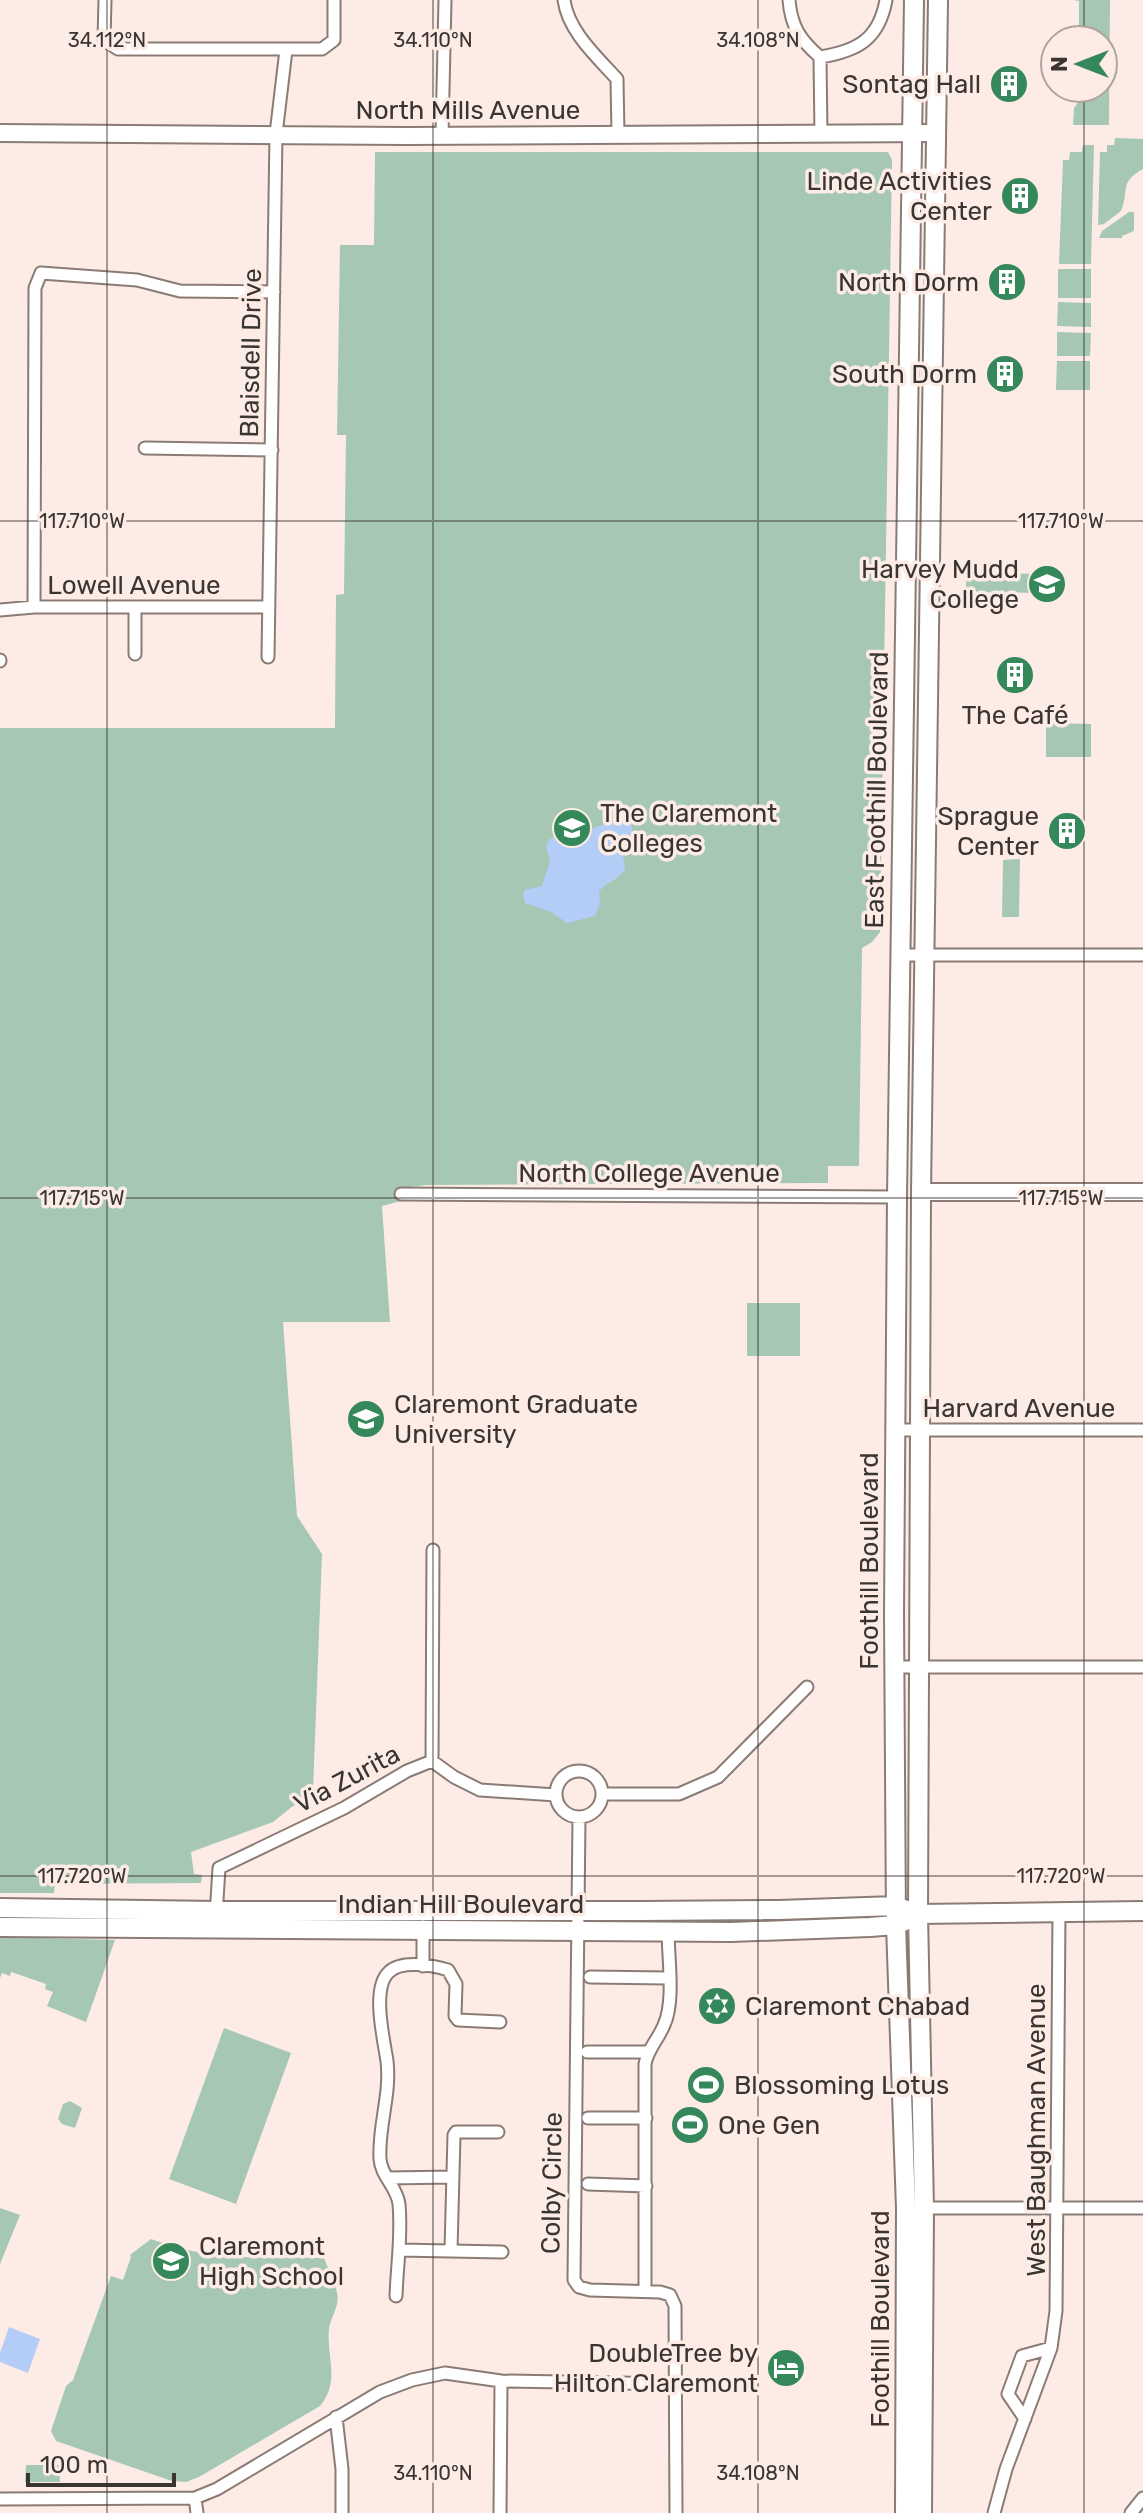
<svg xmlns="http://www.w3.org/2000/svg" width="1143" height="2513" font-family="Rubik,sans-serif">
  <rect width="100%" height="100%" fill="#fcece5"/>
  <path fill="#a5c7b4" d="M1074,0h36l-1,125h-36l1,-17 8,-11 1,-9h20v-48h-24v-39z
    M1115,138l28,1v30c-25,14 -13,21 -22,42l-17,13 -6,1 2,-73h7v-7h7z
    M1083,145h11l-3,119h-32l4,-104h6l1,-8h12z
    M375,152h513l4,8 -12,772 -8,10 -10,6 -3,218h-31v17l-402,2 -25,3v13l-19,5 8,116h-107l14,194 25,38 -9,236 -40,32 -82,30 3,22 8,1 -1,8 -146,1 -1,9h-54v-1165h335l1,-133 8,-1 2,-159h-9l3,-190h34z
    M1129,212h5v19l-12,5v2h-23l3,-7z
    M1058,269h33v29h-33z
    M1058,302l33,1v24l-34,-1z
    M1057,332l34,1 -1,23h-33z
    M1057,361h33v29h-34z
    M966,573l81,1v19l-81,-1z
    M1046,723l45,1v33h-45z
    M1020,859l-1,58h-17l1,-57z
    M747,1303h53v53h-53z
    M0,1937l115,3 -29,82 -39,-16 6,-14 -8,-3 1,-5 -35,-12 -1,4 -8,-3 -2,5z
    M224,2028l67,25 -55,151 -67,-25z
    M70,2101l12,7 -7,20 -13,-4 -4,-5 5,-15z
    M0,2208l20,7 -20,49z
    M151,2239c59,23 111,18 173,19 4,11 11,23 13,35 3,13 -6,23 -8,36 -3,28 12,52 -9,77l-121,71 -13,5 -14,-1 -116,-40 -5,-10 15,-45 7,-6 38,-104 12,4 8,-23 -1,-2z
    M26,2465h33l1,17h-35z"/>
  <path fill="#b4cdf7" d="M616,820l16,5v6l-10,17 3,22c-8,10 -17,12 -26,21l1,13 -5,12 -28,7 -16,-11 -26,-9 -2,-8 2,-5 17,-4 8,-25 -4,-14 3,-7 13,-7 1,-6 6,-3c14,11 33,1 47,-4z
    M9,2327l31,12 -12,34 -28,-11v-9z"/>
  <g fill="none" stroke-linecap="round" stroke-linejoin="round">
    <defs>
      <path id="street" d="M105,0l-1,40 14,9h204l12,-9v-40
        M564,0c4,31 33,57 53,79l1,56
        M789,0c2,26 11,40 31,57l1,78
        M820,57c38,-6 59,-18 66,-57
        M442,135l3,-135
        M145,448l127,2
        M34,607l1,-319 6,-15 96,7 43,11 94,1
        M0,610l34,-3h235
        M135,654v-47
        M268,657l8,-523 10,-84
        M0,660v1
        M901,955h242
        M401,1194l496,3
        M895,1430h248
        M894,1667h249
        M432,1761l1,-211
        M556 1794a23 23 0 1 1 46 0a23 23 0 1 1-46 0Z
        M602,1794h77l39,-17 89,-90
        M579,1818l-5,462 5,7 11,3 70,2 10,3 5,11 1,207
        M216,1916l3,-48 125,-60 63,-37 25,-10 22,16 26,13 76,5
        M423,1966v-40
        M590,1977l78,1
        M587,2052h60
        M588,2118h58
        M387,2178l66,-1
        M588,2184l58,2
        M920,2208h223
        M399,2250l103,2
        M451,2250l3,-115 2,-3h42
        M645,2291v-227c3,-16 13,-24 19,-39 11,-23 4,-68 4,-94
        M396,2296c1,-30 6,-61 3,-92 -2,-17 -18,-28 -19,-45 -2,-33 11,-64 7,-98 -3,-21 -16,-73 2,-89 12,-12 44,-7 59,-2l8,14 -1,32 3,4 42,2
        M336,2417l6,52v44
        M1025,2419l-17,-25 14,-38 29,-8
        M195,2498l2,15
        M0,2499l195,-1 22,-9 163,-97 32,-12 33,-7 56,8 175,3
        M500,2513l1,-132
        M994,2513l12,-44 45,-121 5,-37 3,-399
        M1131,2513l12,-15"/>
      <path id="secondary" d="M0,133l405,3 531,-3
        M921,1192h222"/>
      <path id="primary" d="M0,1908l218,3h424l137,-1 116,-4 23,8 225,-3
        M0,1927l731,5 139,-5 26,-2 9,-4
        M905,2513l1,-305 -10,-283 -2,-312 3,-416 17,-1197
        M922,2513l2,-305 -6,-294 3,-722 17,-1192"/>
    </defs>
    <use href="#street" stroke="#8a7c75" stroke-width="15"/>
    <use href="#secondary" stroke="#8a7c75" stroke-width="20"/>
    <use href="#primary" stroke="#8a7c75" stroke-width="22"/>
    <use href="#street" stroke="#fff" stroke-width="11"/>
    <use href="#secondary" stroke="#fff" stroke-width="16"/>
    <use href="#primary" stroke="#fff" stroke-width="18"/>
  </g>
  <path fill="none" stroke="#3b3532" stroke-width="2" stroke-opacity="0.45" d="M107,0v2513M433,0v2513M758,0v2513M1084,0v40M1084,88v2425M0,521h1143M0,1198h1143M0,1876h1143"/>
  <defs>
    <symbol id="building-disc" viewBox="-11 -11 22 22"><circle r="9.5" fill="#35885a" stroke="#fcece5"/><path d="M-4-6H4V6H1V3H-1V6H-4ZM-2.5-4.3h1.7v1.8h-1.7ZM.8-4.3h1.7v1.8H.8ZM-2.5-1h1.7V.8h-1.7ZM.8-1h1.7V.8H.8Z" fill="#fff"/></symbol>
    <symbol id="university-disc" viewBox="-11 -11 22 22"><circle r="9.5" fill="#35885a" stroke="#fcece5"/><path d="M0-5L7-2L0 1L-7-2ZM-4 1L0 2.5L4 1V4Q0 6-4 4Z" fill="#fff"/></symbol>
    <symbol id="synagogue-disc" viewBox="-11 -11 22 22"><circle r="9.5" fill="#35885a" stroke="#fcece5"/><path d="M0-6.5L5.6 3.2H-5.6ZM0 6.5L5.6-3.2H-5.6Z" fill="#fff"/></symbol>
    <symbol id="stadium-disc" viewBox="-11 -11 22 22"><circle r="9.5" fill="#35885a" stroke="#fcece5"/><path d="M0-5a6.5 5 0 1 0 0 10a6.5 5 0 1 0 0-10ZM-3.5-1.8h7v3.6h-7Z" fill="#fff"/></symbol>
    <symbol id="school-disc" viewBox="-11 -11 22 22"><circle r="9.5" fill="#35885a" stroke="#fcece5"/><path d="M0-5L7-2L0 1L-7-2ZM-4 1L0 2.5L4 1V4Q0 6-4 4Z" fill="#fff"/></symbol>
    <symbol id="hotel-disc" viewBox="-11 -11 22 22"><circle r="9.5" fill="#35885a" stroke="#fcece5"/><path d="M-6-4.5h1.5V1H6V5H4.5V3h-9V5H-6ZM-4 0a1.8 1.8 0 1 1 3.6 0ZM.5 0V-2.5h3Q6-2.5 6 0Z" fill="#fff"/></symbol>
  </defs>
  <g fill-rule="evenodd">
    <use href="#building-disc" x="987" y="62" width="44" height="44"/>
    <use href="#building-disc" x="998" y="174" width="44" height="44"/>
    <use href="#building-disc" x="985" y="260" width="44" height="44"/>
    <use href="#building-disc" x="983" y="352" width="44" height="44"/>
    <use href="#university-disc" x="1025" y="562" width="44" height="44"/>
    <use href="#building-disc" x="993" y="653" width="44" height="44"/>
    <use href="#university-disc" x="550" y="806" width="44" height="44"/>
    <use href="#building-disc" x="1045" y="809" width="44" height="44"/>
    <use href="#university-disc" x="344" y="1397" width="44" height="44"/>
    <use href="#synagogue-disc" x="695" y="1984" width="44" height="44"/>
    <use href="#stadium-disc" x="684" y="2063" width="44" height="44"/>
    <use href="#stadium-disc" x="668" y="2103" width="44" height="44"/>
    <use href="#school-disc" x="149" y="2239" width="44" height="44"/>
    <use href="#hotel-disc" x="764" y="2346" width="44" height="44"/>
  </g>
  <g text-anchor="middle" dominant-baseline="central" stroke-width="7" stroke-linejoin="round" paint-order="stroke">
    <g font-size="26" fill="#3b3532" stroke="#fcece5" text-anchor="end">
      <text x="981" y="84">Sontag Hall</text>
      <text x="992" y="181">Linde Activities<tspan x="992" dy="30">Center</tspan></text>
      <text x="979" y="282">North Dorm</text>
      <text x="977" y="374">South Dorm</text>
      <text x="1019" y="569">Harvey Mudd<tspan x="1019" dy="30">College</tspan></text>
      <text x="1015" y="715" text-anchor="middle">The Café</text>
      <text x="600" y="813" text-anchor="start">The Claremont<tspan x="600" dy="30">Colleges</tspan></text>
      <text x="1039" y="816">Sprague<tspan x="1039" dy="30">Center</tspan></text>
      <text x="394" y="1404" text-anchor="start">Claremont Graduate<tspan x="394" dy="30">University</tspan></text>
      <text x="745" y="2006" text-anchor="start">Claremont Chabad</text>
      <text x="734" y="2085" text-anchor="start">Blossoming Lotus</text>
      <text x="718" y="2125" text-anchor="start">One Gen</text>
      <text x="199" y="2246" text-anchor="start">Claremont<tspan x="199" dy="30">High School</tspan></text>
      <text x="758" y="2353">DoubleTree by<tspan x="758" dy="30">Hilton Claremont</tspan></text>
    </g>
    <g font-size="26" fill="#3b3532" stroke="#fcece5">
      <text x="468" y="110">North Mills Avenue</text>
      <text transform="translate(251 353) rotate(-89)">Blaisdell Drive</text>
      <text x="134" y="585">Lowell Avenue</text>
      <text transform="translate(877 790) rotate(-89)">East Foothill Boulevard</text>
      <text x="649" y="1173">North College Avenue</text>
      <text x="1019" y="1408">Harvard Avenue</text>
      <text transform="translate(869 1561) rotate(-90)">Foothill Boulevard</text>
      <text transform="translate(347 1779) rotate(-28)">Via Zurita</text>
      <text x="461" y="1904">Indian Hill Boulevard</text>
      <text transform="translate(1036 2130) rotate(-90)">West Baughman Avenue</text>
      <text transform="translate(552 2183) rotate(-89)">Colby Circle</text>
      <text transform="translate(880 2319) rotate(-90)">Foothill Boulevard</text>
    </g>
  </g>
  <g font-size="20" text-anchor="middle" fill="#3b3532" stroke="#fcece5" stroke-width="7" stroke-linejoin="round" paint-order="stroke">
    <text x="107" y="47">34.112°N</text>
    <text x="433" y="47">34.110°N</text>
    <text x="758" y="47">34.108°N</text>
    <text x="1061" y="528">117.710°W</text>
    <text x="82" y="528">117.710°W</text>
    <text x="1061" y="1205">117.715°W</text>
    <text x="82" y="1205">117.715°W</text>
    <text x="82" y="1883">117.720°W</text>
    <text x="1061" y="1883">117.720°W</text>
    <text x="433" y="2480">34.110°N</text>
    <text x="758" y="2480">34.108°N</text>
  </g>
  <g transform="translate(1079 64) rotate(270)"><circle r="38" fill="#fcece5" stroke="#afa39d" stroke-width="2"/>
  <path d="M0-6L14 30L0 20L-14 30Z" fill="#35885a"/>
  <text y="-12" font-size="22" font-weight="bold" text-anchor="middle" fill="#3b3532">N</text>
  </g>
  <path d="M28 2473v12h146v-12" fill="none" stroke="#3b3532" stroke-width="4"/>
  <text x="40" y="2473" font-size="24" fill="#3b3532" stroke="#fcece5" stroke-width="6" paint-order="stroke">100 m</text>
</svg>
